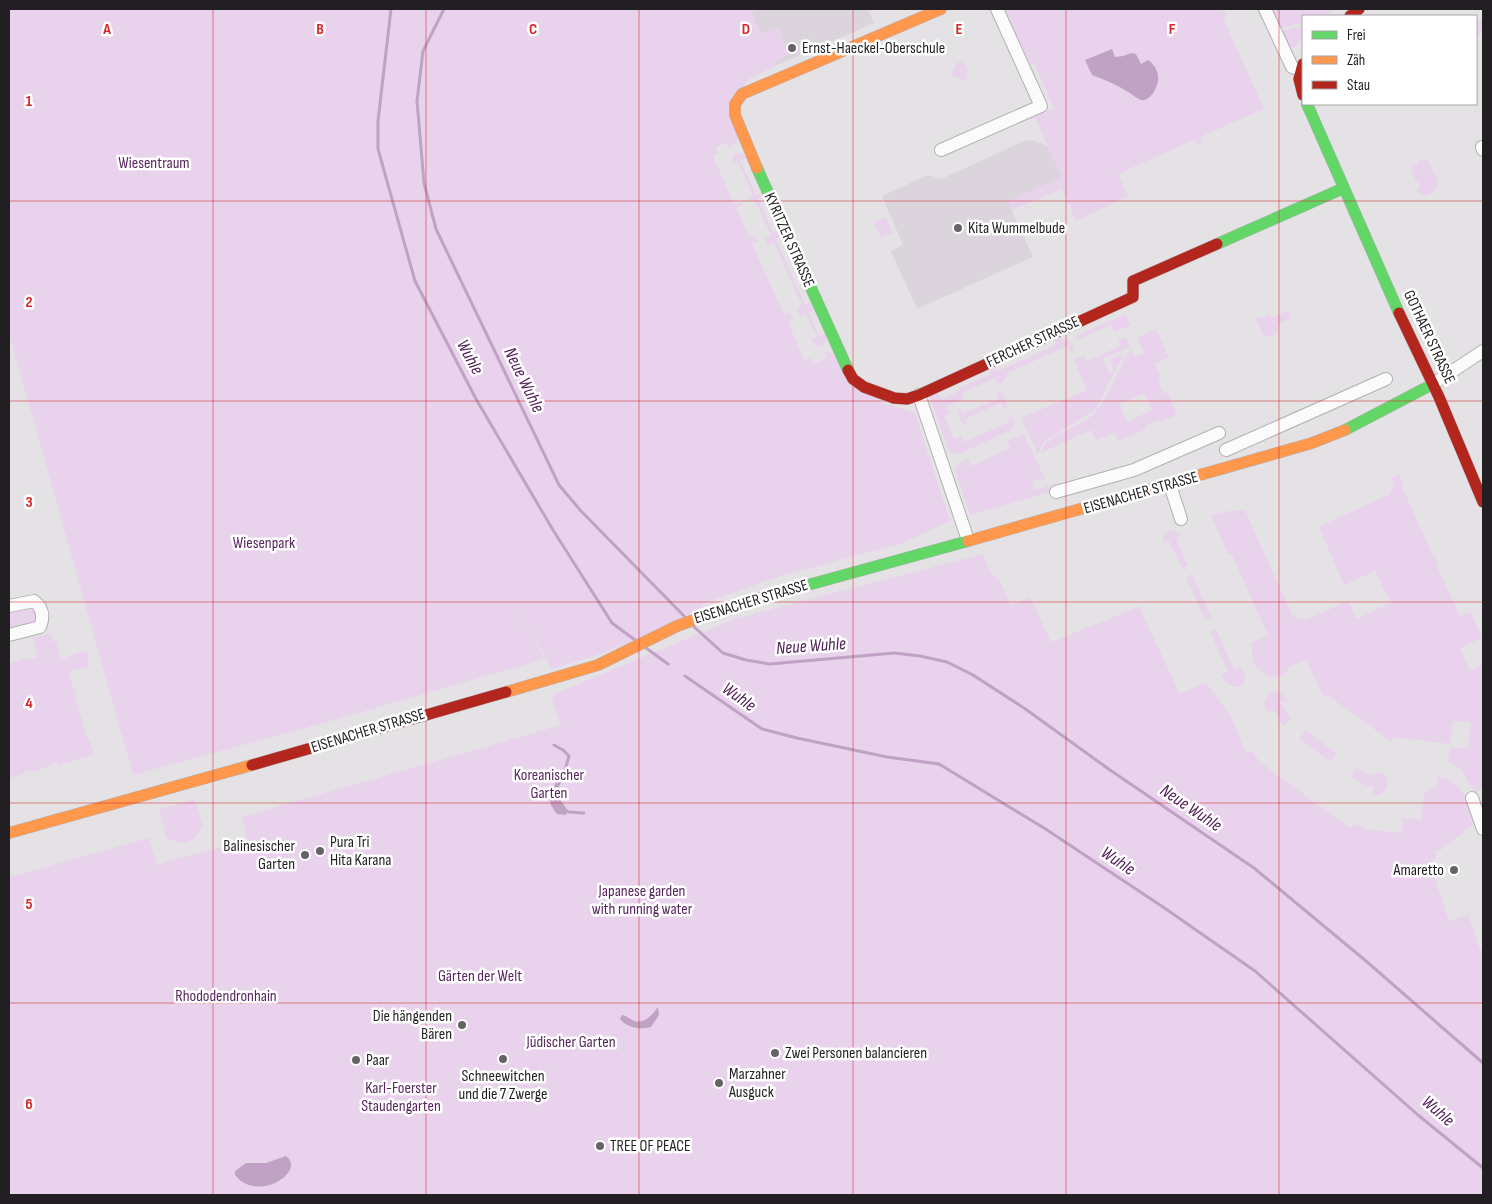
<svg xmlns="http://www.w3.org/2000/svg" width="1492" height="1204" font-family="'Sofia Sans Condensed',sans-serif">
  <rect width="100%" height="100%" fill="#e5e2e6"/>
  <path fill="#dbd4dc" d="M722,9h146l6,14 -99,43 -22,-49z
    M1030,140l6,1 12,5 14,31 -54,25 25,55 -116,52 -26,-58 12,-6 -21,-49 46,-21 13,4 83,-38z"/>
  <path fill="#e8d2ec" fill-rule="evenodd" d="M9,9h751l-8,4 9,21 16,-7 13,27 -16,8 1,4 -25,12 -5,5 -8,58 -4,5 -4,2 -3,-5 -10,4 2,6 -5,3 21,48 7,-2 1,3 -6,3 13,29 6,-2 3,6 -6,3 32,70 6,-2 3,7 -5,3 16,38 7,-2 2,6 14,-6 -2,-6h5l52,50 33,11 35,108 -47,22 -126,34 -75,27 -1,4 -76,36 -30,12 -43,13 -39,-69 32,59 -211,61 -201,55 -124,-442z
    M1005,9h214l2,3 3,-1 2,5 -3,2 41,91 -64,28 2,6 -5,2 -3,-5 -76,34 10,22 -52,25 -14,-32 -50,21 -4,-8 54,-25 -27,-60 19,-9 -20,-45 -4,2zM1111,49l4,8c8,1 12,-4 21,-3l5,10 17,11v7l-7,14 -11,4 -25,-15 -23,-10 -7,-15z
    M1272,9h61l-8,7h-22v7l-22,5z
    M1481,20l2,3v9l-7,4v-13z
    M1303,26v12l-10,10 -4,-2 -7,-15z
    M962,62c7,4 6,12 4,19l-15,-6 5,-12z
    M739,153h3l4,5 -6,3 16,34 6,-3 1,4 -5,3 15,33 6,-2 2,6 -5,3 29,66 6,-2 4,7 -6,3 10,23 7,-2v7l-4,4 -5,1 -6,-6 6,-3 -11,-23 -6,2 -3,-8 5,-3 -28,-62 -6,2 -3,-7 6,-3 -16,-35 -6,2 -1,-3 5,-3 -15,-34 -6,2 1,-9z
    M1420,160h7l8,14 4,12c-8,9 -14,12 -24,5l4,-2 1,-5c-7,-6 -10,-13 -7,-22v3h3z
    M886,217l7,16 -12,5 -7,-16z
    M1288,311l3,7 -12,6 -2,8 -4,3 -9,2 -9,-19h6l7,-4 5,3z
    M1126,314l5,11 -16,7 -4,-7 -33,15 -2,-4z
    M1156,329l13,28 -14,7 6,14 -3,2 6,14 4,-1 9,22 -17,7 -1,-2 -14,6 1,3 -28,12 -4,-8 -18,7 -5,-10 -50,23c4,-18 34,-24 48,-35 16,-12 30,-48 39,-66l4,-2 3,6 9,-3 -7,-15zM1144,393l8,17 -25,12 -8,-18z
    M1061,335l3,7 5,-2 5,10 -3,2 -3,-6 -59,26 -5,9 -6,3 -3,-6 -33,15 2,6 -17,7 3,7 -6,3 10,23 7,-3 2,6 47,-20 -2,-5 6,2 1,4 -4,7 -50,23h-11l-21,-57 8,-4 4,7 19,-8 -1,-3 32,-14 -3,-6 6,-2 2,6 60,-27 -2,-6z
    M1126,337l4,10 -27,12 7,15 4,-3 -4,-11 14,-6 -28,54 -9,7 -43,26 -6,13 -17,-36 66,-28 -13,-30 10,-5 14,33 -11,-27 34,-15 -3,-6z
    M997,392l6,2 4,10 -3,6 -3,-7 -36,16 3,6 -6,-2 -4,-9 2,-5 3,5 36,-16z
    M1024,434l21,45 -3,1 -1,-2 -9,4 4,8 9,-3 -1,-3 3,-1 4,9 -81,23 -15,-45 1,-5 12,-6 3,7 39,-18 -3,-7z
    M1399,474l4,9 -2,1 31,70h2l4,8 -2,2 24,52 11,-4 11,26 -22,10 10,22 13,-6v120l-7,11 -16,-27 -12,-6 2,-15 18,2 3,-27 -18,-1 -3,23 -57,-7 -1,5 -65,-47 -3,3 -18,-38 -17,7 -5,8 -9,2 -6,-1 -12,-8 -4,-7 -2,-18 17,-8 -37,-82 -3,1 -17,-39 19,-4 15,-1 48,107 13,3 42,-19 8,18 35,-16 -16,-32 -31,14 -25,-58 70,-33 5,-10 -3,-6z
    M1174,530l9,5 -7,3 12,27 -6,3 -13,-27 -6,3v-6l3,-5z
    M983,554l8,19 8,6 12,26 19,-8 21,45 88,-35 41,87 26,-12 25,35 15,36 6,-2 6,8 -1,1 93,68 4,-4 9,3v2l38,4 2,-15 18,2 3,-26 13,-10 1,-7c24,3 30,25 37,46l-34,27 -6,1 1,5 -6,8 19,57 19,-7 12,36h3v245h-1474v-318l140,-39 9,27 10,-4 80,-21 -6,-23 319,-92 -9,-24 2,-7 180,-75z
    M1192,574l19,43 -6,3 -19,-43z
    M29,607l6,3 2,11 -3,2 -25,6v-17z
    M1216,629l18,40 7,-3 4,9 -1,8 -5,4 -10,-2 -8,-10 7,-3 -18,-40z
    M51,634l2,8 3,-1 5,19 8,-2 -1,-2 19,-6 2,16 -21,6 6,18h1l2,4 -2,1 12,44 2,-1 5,17 -35,10 -1,-3 -7,2 1,2 -20,6 -1,-2 -7,2v2l-15,4v-114l14,-6 1,2 13,-3 -4,-20z
    M1276,691l5,2 7,8h-8l11,17 -8,8 -8,-15h-8l-3,-8 4,-9z
    M1306,730l31,24 -6,8 -32,-23z
    M1356,768l14,7 11,-3 5,5 2,7c-2,9 -7,12 -16,11l2,-7 -12,-4 -12,-8z
    M192,800l3,1 8,25c-10,18 -19,22 -37,11l-7,-26 2,-2z"/>
  <path fill="#c0a2c4" d="M1112,49l3,8 8,-1 8,-3 5,1 5,10 7,-4c7,5 11,12 10,21 -1,7 -8,21 -17,19 -4,-1 -9,-6 -13,-8 -11,-7 -23,-12 -36,-17l-7,-15z
    M566,769l-7,18 -1,10 11,15 -4,3 -8,-1c-3,-4 -7,-9 -7,-14 -1,-7 10,-26 16,-31z
    M658,1007l1,8 -8,12c-10,3 -24,1 -31,-8l2,-4c5,1 8,4 12,6 11,3 18,-6 24,-14z
    M286,1156c21,15 -29,48 -51,19v-4l11,-8h20z"/>
  <g fill="none" stroke-linecap="round" stroke-linejoin="round">
    <path stroke="#c0a2c4" stroke-width="3" d="M391,9l-13,112v28l37,132 61,118 77,131 59,93 23,17
      M444,9l-21,42 -6,50 7,82 12,46 123,256 22,26 104,106
      M693,626l30,27 23,7 24,4 124,-11 26,3 27,6 26,13 51,33 86,62 144,98 112,93 117,102
      M646,648l22,16
      M685,676l77,53 35,9 90,19 52,7 105,64 119,79 92,64 163,144 65,53
      M554,745l9,5 6,6 -4,14
      M565,810l4,2 15,1"/>
    <defs>
      <path id="street" d="M1265,9l27,58 8,3
        M1482,147l1,3
        M941,150l100,-44 -44,-97
        M1433,384l50,-33
        M919,395l49,145
        M1226,450l160,-71
        M1170,485l11,34
        M1056,492l78,-22 85,-37
        M9,606l25,-5c9,7 10,16 6,26l-31,8
        M1472,798l11,31"/>
      <path id="fast" d="M1307,104l92,209
        M757,168l91,202
        M1217,244l127,-56
        M1345,430l88,-46
        M786,591l182,-50"/>
      <path id="slow" d="M757,168l-22,-53v-11l7,-10 199,-85
        M968,541l344,-98 33,-13
        M506,692l92,-27 79,-39 58,-21 51,-14
        M9,833l243,-68"/>
      <path id="jam" d="M1350,16l9,-7
        M1303,64l-4,15 4,16
        M1399,313l40,84 44,105
        M848,370l5,9 11,8 30,11 13,1 12,-4 214,-98v-16l84,-37
        M252,765l254,-73"/>
    </defs>
    <use href="#street" stroke="#b2b0b2" stroke-width="14"/>
    <use href="#fast" stroke="#b2b0b2" stroke-width="12"/>
    <use href="#slow" stroke="#b2b0b2" stroke-width="12"/>
    <use href="#jam" stroke="#b2b0b2" stroke-width="12"/>
    <use href="#street" stroke="#fbfbfb" stroke-width="12"/>
    <use href="#fast" stroke="#63d668" stroke-width="11"/>
    <use href="#slow" stroke="#ff974d" stroke-width="11"/>
    <use href="#jam" stroke="#b3261e" stroke-width="11"/>
  </g>
  <path fill="none" stroke="#d62828" stroke-width="1" stroke-opacity="0.55" d="M213,9v1186M426,9v1186M639,9v1186M853,9v1186M1066,9v1186M1279,9v1186M9,201h1474M9,401h1474M9,602h1474M9,803h1474M9,1003h1474"/>
  <g fill="#666366" stroke="#fff" stroke-width="2">
    <circle cx="792" cy="48" r="5"/>
    <circle cx="958" cy="228" r="5"/>
    <circle cx="320" cy="851" r="5"/>
    <circle cx="305" cy="855" r="5"/>
    <circle cx="1454" cy="870" r="5"/>
    <circle cx="462" cy="1025" r="5"/>
    <circle cx="775" cy="1053" r="5"/>
    <circle cx="503" cy="1059" r="5"/>
    <circle cx="356" cy="1060" r="5"/>
    <circle cx="719" cy="1083" r="5"/>
    <circle cx="600" cy="1146" r="5"/>
  </g>
  <g text-anchor="middle" dominant-baseline="central" stroke-width="5" stroke-linejoin="round" paint-order="stroke">
    <g font-size="16" fill="#211f21" stroke="#fff" text-anchor="start">
      <text x="802" y="48">Ernst-Haeckel-Oberschule</text>
      <text x="968" y="228">Kita Wummelbude</text>
      <text x="330" y="842">Pura Tri<tspan x="330" dy="18">Hita Karana</tspan></text>
      <text x="295" y="846" text-anchor="end">Balinesischer<tspan x="295" dy="18">Garten</tspan></text>
      <text x="1444" y="870" text-anchor="end">Amaretto</text>
      <text x="452" y="1016" text-anchor="end">Die hängenden<tspan x="452" dy="18">Bären</tspan></text>
      <text x="785" y="1053">Zwei Personen balancieren</text>
      <text x="366" y="1060">Paar</text>
      <text x="729" y="1074">Marzahner<tspan x="729" dy="18">Ausguck</tspan></text>
      <text x="503" y="1076" text-anchor="middle">Schneewitchen<tspan x="503" dy="18">und die 7 Zwerge</tspan></text>
      <text x="610" y="1146">TREE OF PEACE</text>
    </g>
    <g font-size="16" fill="#592660" stroke="#fff">
      <text x="154" y="163">Wiesentraum</text>
      <text x="264" y="543">Wiesenpark</text>
      <text x="549" y="775">Koreanischer<tspan x="549" dy="18">Garten</tspan></text>
      <text x="642" y="891">Japanese garden<tspan x="642" dy="18">with running water</tspan></text>
      <text x="480" y="976">Gärten der Welt</text>
      <text x="226" y="996">Rhododendronhain</text>
      <text x="571" y="1042">Jüdischer Garten</text>
      <text x="401" y="1088">Karl-Foerster<tspan x="401" dy="18">Staudengarten</tspan></text>
    </g>
    <g font-size="16" fill="#211f21" stroke="#fff">
      <text transform="translate(789 240) rotate(66)">KYRITZER STRASSE</text>
      <text transform="translate(1429 337) rotate(65)">GOTHAER STRASSE</text>
      <text transform="translate(1033 342) rotate(-25)">FERCHER STRASSE</text>
      <text transform="translate(1141 493) rotate(-16)">EISENACHER STRASSE</text>
      <text transform="translate(751 602) rotate(-17)">EISENACHER STRASSE</text>
      <text transform="translate(368 731) rotate(-17)">EISENACHER STRASSE</text>
    </g>
    <g font-size="18" font-style="italic" fill="#53205a" stroke="#fff">
      <text transform="translate(470 357) rotate(62)">Wuhle</text>
      <text transform="translate(524 380) rotate(64)">Neue Wuhle</text>
      <text transform="translate(811 646) rotate(-4)">Neue Wuhle</text>
      <text transform="translate(739 697) rotate(35)">Wuhle</text>
      <text transform="translate(1191 808) rotate(34)">Neue Wuhle</text>
      <text transform="translate(1118 861) rotate(34)">Wuhle</text>
      <text transform="translate(1438 1111) rotate(41)">Wuhle</text>
    </g>
  </g>
  <g font-size="16" text-anchor="middle" font-weight="bold" fill="#d62828" stroke="#fff" stroke-width="5" stroke-linejoin="round" paint-order="stroke">
    <text x="107" y="34">A</text>
    <text x="320" y="34">B</text>
    <text x="533" y="34">C</text>
    <text x="746" y="34">D</text>
    <text x="959" y="34">E</text>
    <text x="1172" y="34">F</text>
    <text x="29" y="106">1</text>
    <text x="29" y="307">2</text>
    <text x="29" y="507">3</text>
    <text x="29" y="708">4</text>
    <text x="29" y="909">5</text>
    <text x="29" y="1109">6</text>
  </g>
  <rect width="1492" height="1204" fill="none" stroke="#211f21" stroke-width="20"/>
  <rect x="1302" y="15" width="175" height="90" fill="#ffffff" stroke="#a6a5a6"/>
  <rect x="1312" y="31" width="25" height="8" fill="#63d668" stroke="#a6a5a6"/>
  <text x="1347" y="40" font-size="15" fill="#211f21">Frei</text>
  <rect x="1312" y="56" width="25" height="8" fill="#ff974d" stroke="#a6a5a6"/>
  <text x="1347" y="65" font-size="15" fill="#211f21">Zäh</text>
  <rect x="1312" y="81" width="25" height="8" fill="#b3261e" stroke="#a6a5a6"/>
  <text x="1347" y="90" font-size="15" fill="#211f21">Stau</text>
</svg>
